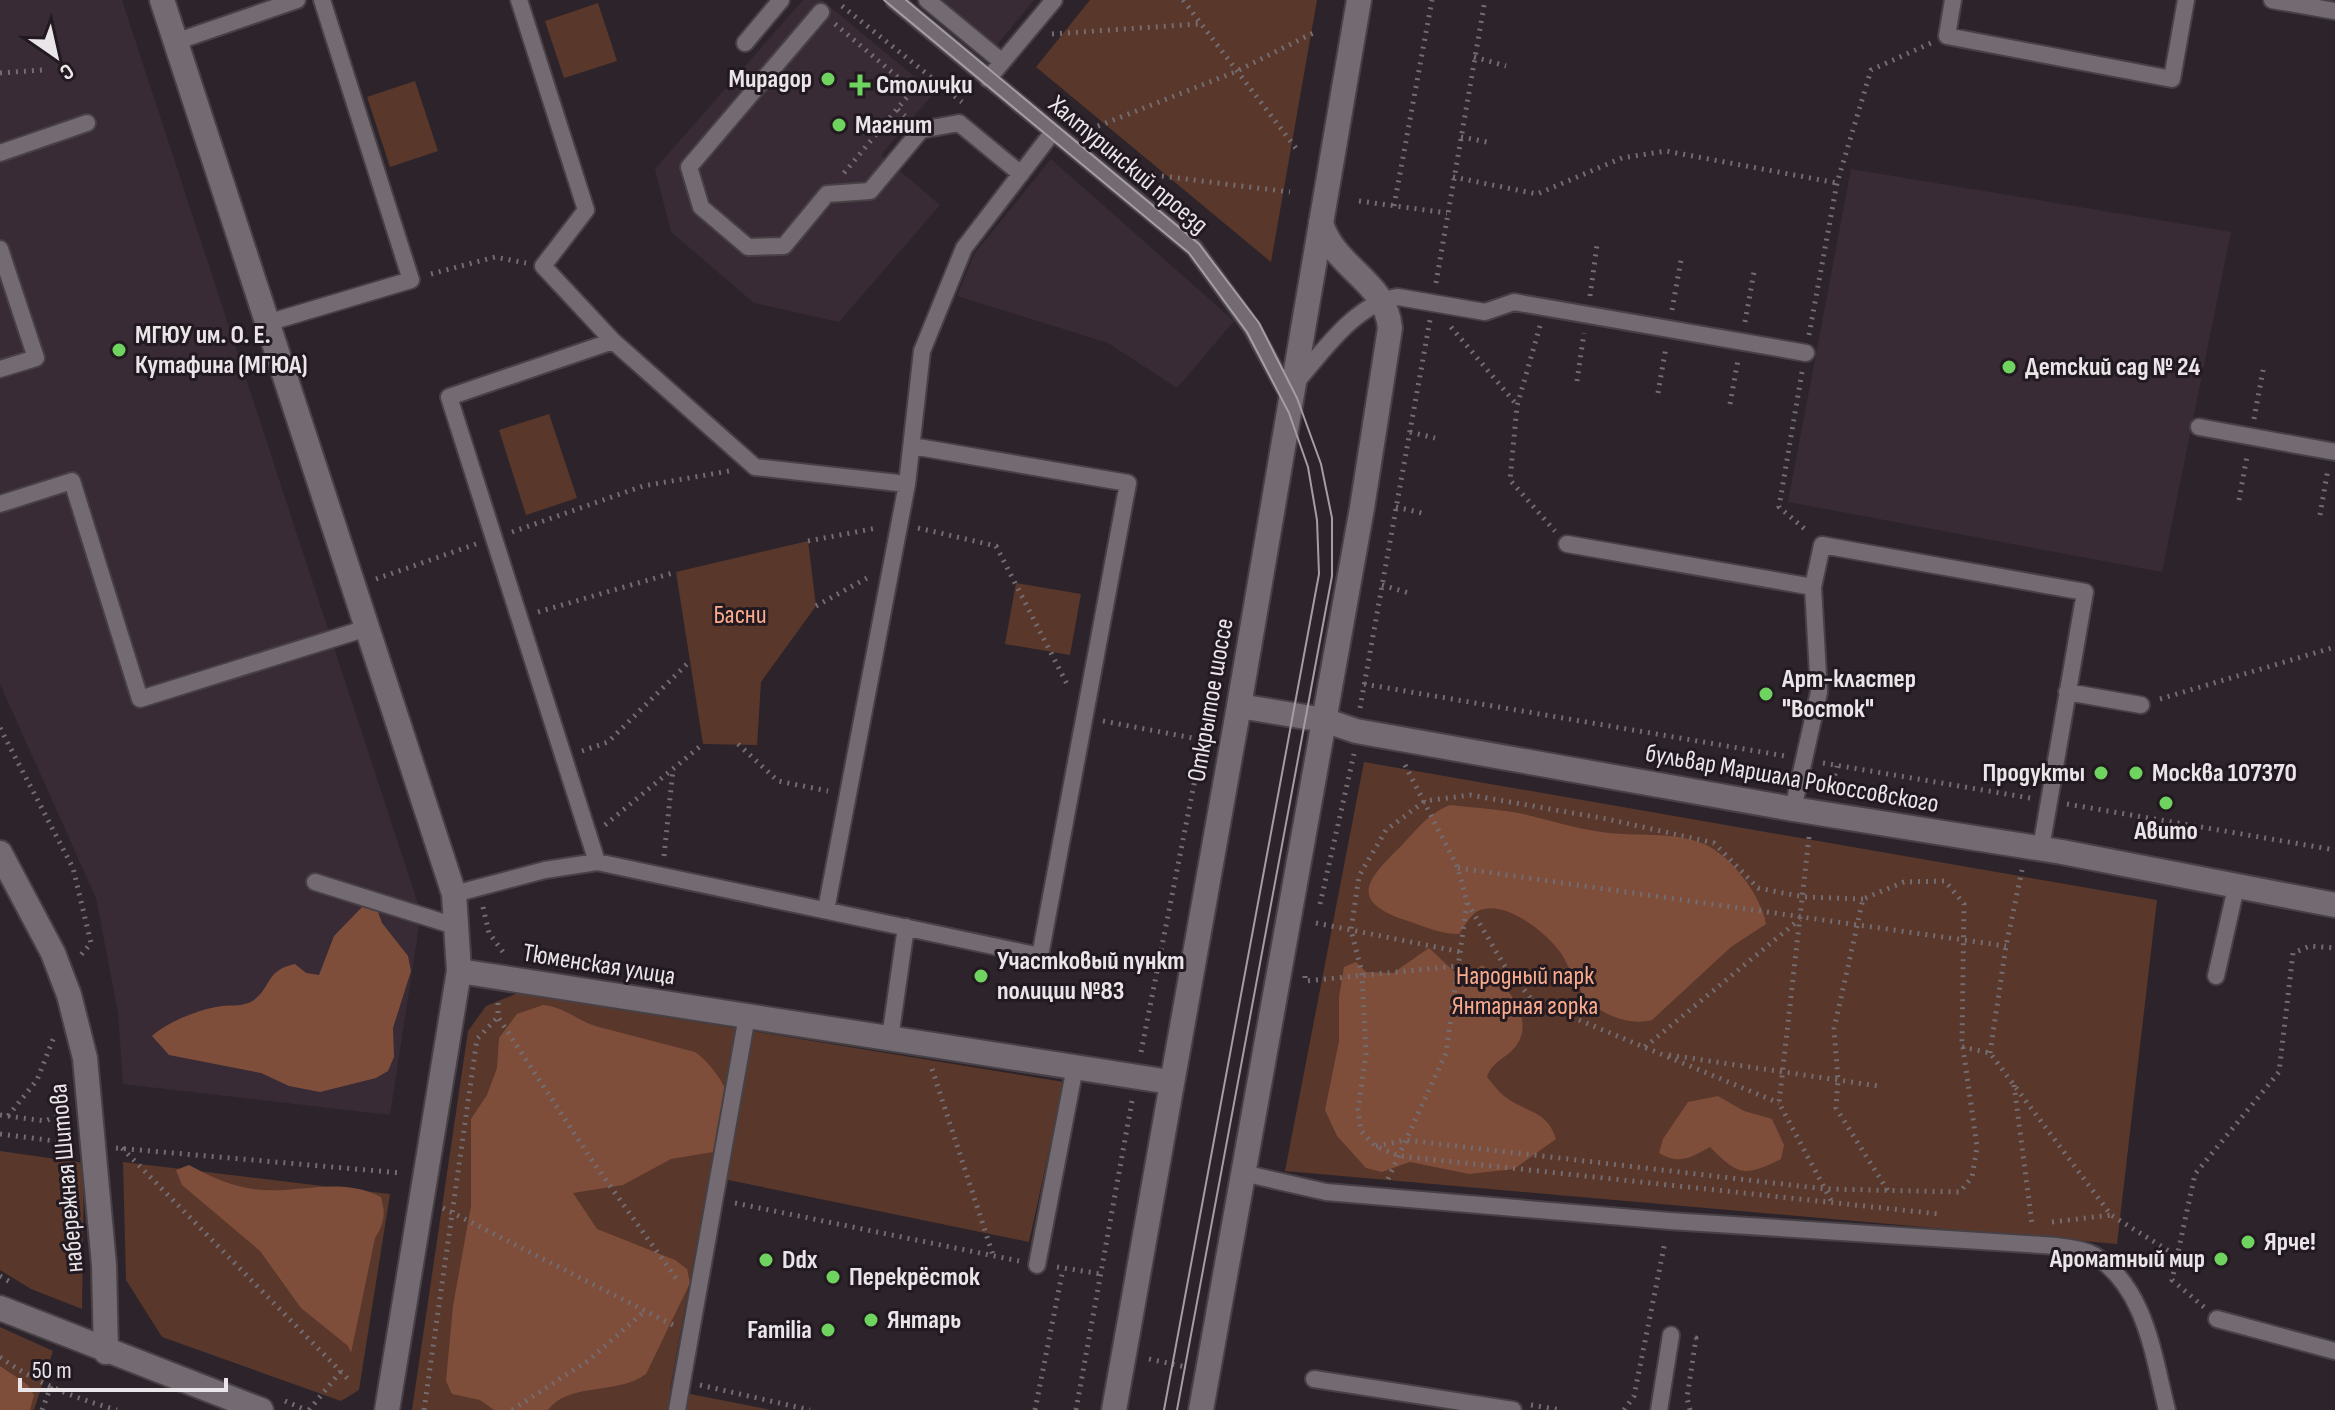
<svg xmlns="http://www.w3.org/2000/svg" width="2335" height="1410" font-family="'Sofia Sans Condensed',sans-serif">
  <rect width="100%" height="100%" fill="#2c242a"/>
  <path fill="#382b35" d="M0,0h122l299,913 -31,202 -267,-31 -5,-71 -22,-115 -96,-214z
    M803,0h19l112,93 -53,62 59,50 -101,117 -85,-19 -83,-71 -16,-63z
    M943,0h91l-37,45z
    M1051,159l183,162 -57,67 -69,-45 -151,-47 17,-42z
    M1851,169l380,63 -69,340 -374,-70z"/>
  <path fill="#59372b" d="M1090,0h227l-46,262 -235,-195z
    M598,3l19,58 -53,17 -19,-57z
    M415,81l23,70 -48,16 -23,-70z
    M549,414l28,84 -51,17 -27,-85z
    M808,541l8,65 -55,76 -4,63 -54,-1 -27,-172z
    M1016,583l65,11 -11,61 -65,-11z
    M1364,762l793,138 -40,344 -832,-73z
    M518,993l546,89 -35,160 -320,-66 -39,214 101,20h-359l56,-379 18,-25z
    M0,1151l84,12 -2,146 -51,-20 -31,-19z
    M123,1162l267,32 -31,196 -18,11 -179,-64 -36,-57z
    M0,1327l53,24 -19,59h-34z"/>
  <path fill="#7f4e3b" d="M1450,805c24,3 49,4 73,9 26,6 51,14 78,18 33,5 72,-1 103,12 27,11 58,53 62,80l-35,23 -79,73c-26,7 -61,-9 -74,-33 -6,-11 -10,-23 -17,-34 -14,-20 -57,-55 -83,-42 -8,4 -14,16 -19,23 -19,0 -36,-8 -54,-14 -60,-20 -35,-43 -2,-76 15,-16 25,-30 47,-39z
    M364,905l13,4 5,14 26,33 3,15 -18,57 1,29 -6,14 -12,7 -56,14 -31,-6 -28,-13 -92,-18 -17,-19c16,-14 43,-25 64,-29 12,-3 27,1 38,-7 18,-14 12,-30 41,-36l11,9 13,2 15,-39z
    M1429,948l30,28 12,-2 11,-9c21,17 55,52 34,81 -10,13 -23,14 -29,31 5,6 11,14 17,19 21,17 43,13 52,43l-42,30 -45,5 -59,-12 -28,10 -16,-4 -29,-32 -12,-26 14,-69v-44l5,-30 12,-5 10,10 27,1z
    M543,1005c21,2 32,14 52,21l100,26c18,13 33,36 39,58l-21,42 -42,7 -48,26 -50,8 24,36 78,31 12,9 3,14 -44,91c-27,21 -78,8 -98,36h-54l-14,-10 -28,-6 -6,-13 7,-75 18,-100v-87l16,-24 10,-27 2,-30 18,-24z
    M1718,1096l26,15 28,8 12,26 -3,14c-37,18 -42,17 -71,-12 -20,11 -31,18 -51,6l4,-14 25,-37z
    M189,1165c20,11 42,21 64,24 45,6 86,-14 128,8 5,17 3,27 -6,41l-24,115 -3,-7 -47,-38 -41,-57 -78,-66 -6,-15z
    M0,1366l28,19 6,10 -4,15h-30z"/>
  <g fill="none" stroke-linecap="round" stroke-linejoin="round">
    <defs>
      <path id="lane" d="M519,0l67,210 -43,56 70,75 -164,56 148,465
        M894,0l300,248 58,80 39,72
        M927,0l75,62
        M1953,0l-6,36 225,43 14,-79
        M2272,0l63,11
        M821,12l-132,155 12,40 47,40 36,-1 43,-52 43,-3 51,-61 38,-7 62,51
        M175,42l122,-42
        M745,43l36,-43
        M988,79l66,-79
        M0,153l87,-30
        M0,249l36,109 -36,11
        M267,323l144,-43 -89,-280
        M613,341l142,126 152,17
        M1294,385c27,-31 61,-82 104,-88l87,15 29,-10 292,51
        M2199,427l136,25
        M0,504l72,-23 68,218 227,-71
        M1567,544l246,43 9,-42 263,47 -44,256
        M2067,692l74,13
        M1793,809l26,-117 -6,-105
        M315,882l143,45
        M454,894l91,-24 52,-8 443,94 88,-473 -216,-37
        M826,910l81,-426 15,-133 42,-103 88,-115
        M2216,976l21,-93
        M890,1038l16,-111
        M1243,1173l83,19 344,29 387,25c11,2 27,3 37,9 52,33 59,100 73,155
        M1037,1265l38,-198
        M2217,1319l118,32
        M1314,1379l199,31
        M677,1410l70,-394
        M1659,1410l12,-75"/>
      <path id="street" d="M162,0l292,894 5,77 -72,439
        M0,853l53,100 16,42 16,63 19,207 2,87
        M459,971l711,111
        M0,1308l261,102
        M1201,1410l161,-902 28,-180c-4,-47 -56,-60 -69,-105"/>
      <path id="secondary" d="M1239,706l85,14 32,11 437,78 269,43 273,53
        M1114,1410l125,-704 120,-706"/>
    </defs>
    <use href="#lane" stroke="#474146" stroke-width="20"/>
    <use href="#street" stroke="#474146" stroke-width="28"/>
    <use href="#secondary" stroke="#474146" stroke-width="28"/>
    <path stroke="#736c71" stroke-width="5" stroke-dasharray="2 6" stroke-linecap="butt" d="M1183,0l115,151
      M842,6l120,96
      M835,24l78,66 -16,19 8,7
      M1052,34l146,-10
      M1474,57l32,9
      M0,73l42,-3
      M1083,132l152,-60 82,-41
      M1461,137l31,6
      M844,173l53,-64
      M1154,175l136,17
      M1453,177l84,17 85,-36 44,-7 171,32
      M1359,201l88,12
      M1394,206l38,-206
      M431,274l64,-17 31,6
      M1436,283l49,-283
      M1590,296l7,-51
      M1672,310l9,-50
      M1745,322l9,-50
      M1540,326l-23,80 -7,74 45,51
      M1451,327l66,78
      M1809,335l28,-152 34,-113 60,-27
      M1802,372l-23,135 28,24
      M1577,381l7,-48
      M1658,393l8,-46
      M1730,404l8,-44
      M2254,419l10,-54
      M1410,432l25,6
      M2239,500l8,-44
      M1396,507l26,6
      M2320,515l8,-46
      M918,528l78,18 72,140
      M512,532l131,-46 86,-15
      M808,541l69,-13
      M376,579l100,-35
      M1382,585l27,8
      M816,606l51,-28
      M538,612l138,-40
      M1364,684l421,72
      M2160,699l175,-52
      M1360,708l70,-388
      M1103,721l100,19
      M0,728l73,140 18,75 -10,12
      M738,744l40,37 50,10
      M582,751l26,-9 82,-81
      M1823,763l207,35
      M1405,765l53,103 9,34 37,63 29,36 246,102
      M1831,791l6,-25
      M2067,804l268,46
      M605,825l98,-81
      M1809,837l-30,266 54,101
      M664,856l9,-86
      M1458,868l548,78
      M1863,899l-59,-2 -46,-9 -44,-45 -107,-24 -137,-24 -45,6 -39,29 -27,46 -8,54 11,43 4,81 -8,56 3,21 14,15 24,10 540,58
      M1320,904l34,-150
      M483,907l6,26 14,19
      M1316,923l145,29
      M1305,976v5l153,-15
      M498,1003v14l95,145 85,119
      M1645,1047l155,-128
      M1962,1047l28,6 121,162 66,41
      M1141,1052l75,-379
      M1990,1053l16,-107 16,-76
      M1669,1055l209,31
      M932,1069l61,186
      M2014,1085l18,139
      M0,1115l45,6 19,-8
      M8,1116l29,-36 17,-43
      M0,1134l70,9
      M1376,1146l29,-6 420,49 135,3 12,-15 5,-30 -15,-106 2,-137 -19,-23 -41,1 -41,17 -29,130 4,51 -2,28 52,83
      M116,1148l285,25
      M122,1148l226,231
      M1388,1179l58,-126 21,-150
      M735,1203l284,58
      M443,1208l230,117
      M2052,1222l59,-7
      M1057,1267l44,7
      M0,1276l12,7
      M2204,1307l-32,-27 23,-106 84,-102 14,-119 17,-7 25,2
      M0,1357c36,26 74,41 117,53
      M1149,1359l37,8
      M700,1385l110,25
      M285,1401l21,9
      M1531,1405l30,5
      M42,1410l9,-24
      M309,1410l32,-39
      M424,1410l53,-371 21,-22
      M512,1410l77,-50 57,-50
      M1035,1410l28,-141
      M1076,1410l56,-309
      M1624,1410l10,-14 31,-154
      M1690,1410l-3,-12 9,-60 -6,-1"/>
    <use href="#lane" stroke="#746b72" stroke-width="16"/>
    <use href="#street" stroke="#746b72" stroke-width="24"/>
    <use href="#secondary" stroke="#746b72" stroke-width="24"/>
    <path stroke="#a49da2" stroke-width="2" d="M884,0l305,253 58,79 42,81 19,54 9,53 2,54 -155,836
      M906,0l293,244 60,79 38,75 24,66 11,54v58l-155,834"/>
  </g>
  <g fill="#6fd35f" stroke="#221a20" stroke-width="3">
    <circle cx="828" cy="79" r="8"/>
    <path d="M856 73h8v8h8v8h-8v8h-8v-8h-8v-8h8z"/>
    <circle cx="839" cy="125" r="8"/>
    <circle cx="119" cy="350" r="8"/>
    <circle cx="2009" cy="367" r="8"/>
    <circle cx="1766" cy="694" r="8"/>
    <circle cx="2101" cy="773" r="8"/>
    <circle cx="2136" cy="773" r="8"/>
    <circle cx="2166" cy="803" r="8"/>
    <circle cx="981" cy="976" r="8"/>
    <circle cx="2248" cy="1242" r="8"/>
    <circle cx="2221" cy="1259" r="8"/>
    <circle cx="766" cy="1260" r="8"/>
    <circle cx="833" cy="1277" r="8"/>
    <circle cx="871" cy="1320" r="8"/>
    <circle cx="828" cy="1330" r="8"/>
  </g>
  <g text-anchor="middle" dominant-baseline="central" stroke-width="6" stroke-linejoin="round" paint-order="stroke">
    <g font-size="26" font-weight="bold" fill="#eae5e9" stroke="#221a20" text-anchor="start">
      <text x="812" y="79" text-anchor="end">Мирадор</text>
      <text x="876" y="85">Столички</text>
      <text x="855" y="125">Магнит</text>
      <text x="135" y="335">МГЮУ им. О. Е.<tspan x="135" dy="30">Кутафина (МГЮА)</tspan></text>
      <text x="2025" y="367">Детский сад № 24</text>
      <text x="1782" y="679">Арт-кластер<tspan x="1782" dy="30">"Восток"</tspan></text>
      <text x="2085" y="773" text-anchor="end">Продукты</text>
      <text x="2152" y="773">Москва 107370</text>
      <text x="2166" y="831" text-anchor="middle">Авито</text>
      <text x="997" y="961">Участковый пункт<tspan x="997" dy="30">полиции №83</tspan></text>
      <text x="2264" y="1242">Ярче!</text>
      <text x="2205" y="1259" text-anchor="end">Ароматный мир</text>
      <text x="782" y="1260">Ddx</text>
      <text x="849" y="1277">Перекрёсток</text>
      <text x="887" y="1320">Янтарь</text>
      <text x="812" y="1330" text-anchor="end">Familia</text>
    </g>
    <g font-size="26" fill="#eae5e9" stroke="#221a20">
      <text transform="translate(1128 165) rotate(40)">Халтуринский проезд</text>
      <text transform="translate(1211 700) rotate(-80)">Открытое шоссе</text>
      <text transform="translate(1792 779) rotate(10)">бульвар Маршала Рокоссовского</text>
      <text transform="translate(599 965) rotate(9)">Тюменская улица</text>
      <text transform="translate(67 1178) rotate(-95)">набережная Шитова</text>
    </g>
    <g font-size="26" fill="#fbab8d" stroke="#221a20">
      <text x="740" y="615">Басни</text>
      <text x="1525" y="976">Народный парк<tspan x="1525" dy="30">Янтарная горка</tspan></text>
    </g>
  </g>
  <g transform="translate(56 56) rotate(146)" stroke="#221a20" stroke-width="6" paint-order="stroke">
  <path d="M0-6L14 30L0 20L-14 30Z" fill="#eae5e9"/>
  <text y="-12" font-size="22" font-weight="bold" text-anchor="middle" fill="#eae5e9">С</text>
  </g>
  <path d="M20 1378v12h206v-12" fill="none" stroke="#eae5e9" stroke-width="4"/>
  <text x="32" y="1378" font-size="24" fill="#eae5e9" stroke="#221a20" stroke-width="6" paint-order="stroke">50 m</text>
</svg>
